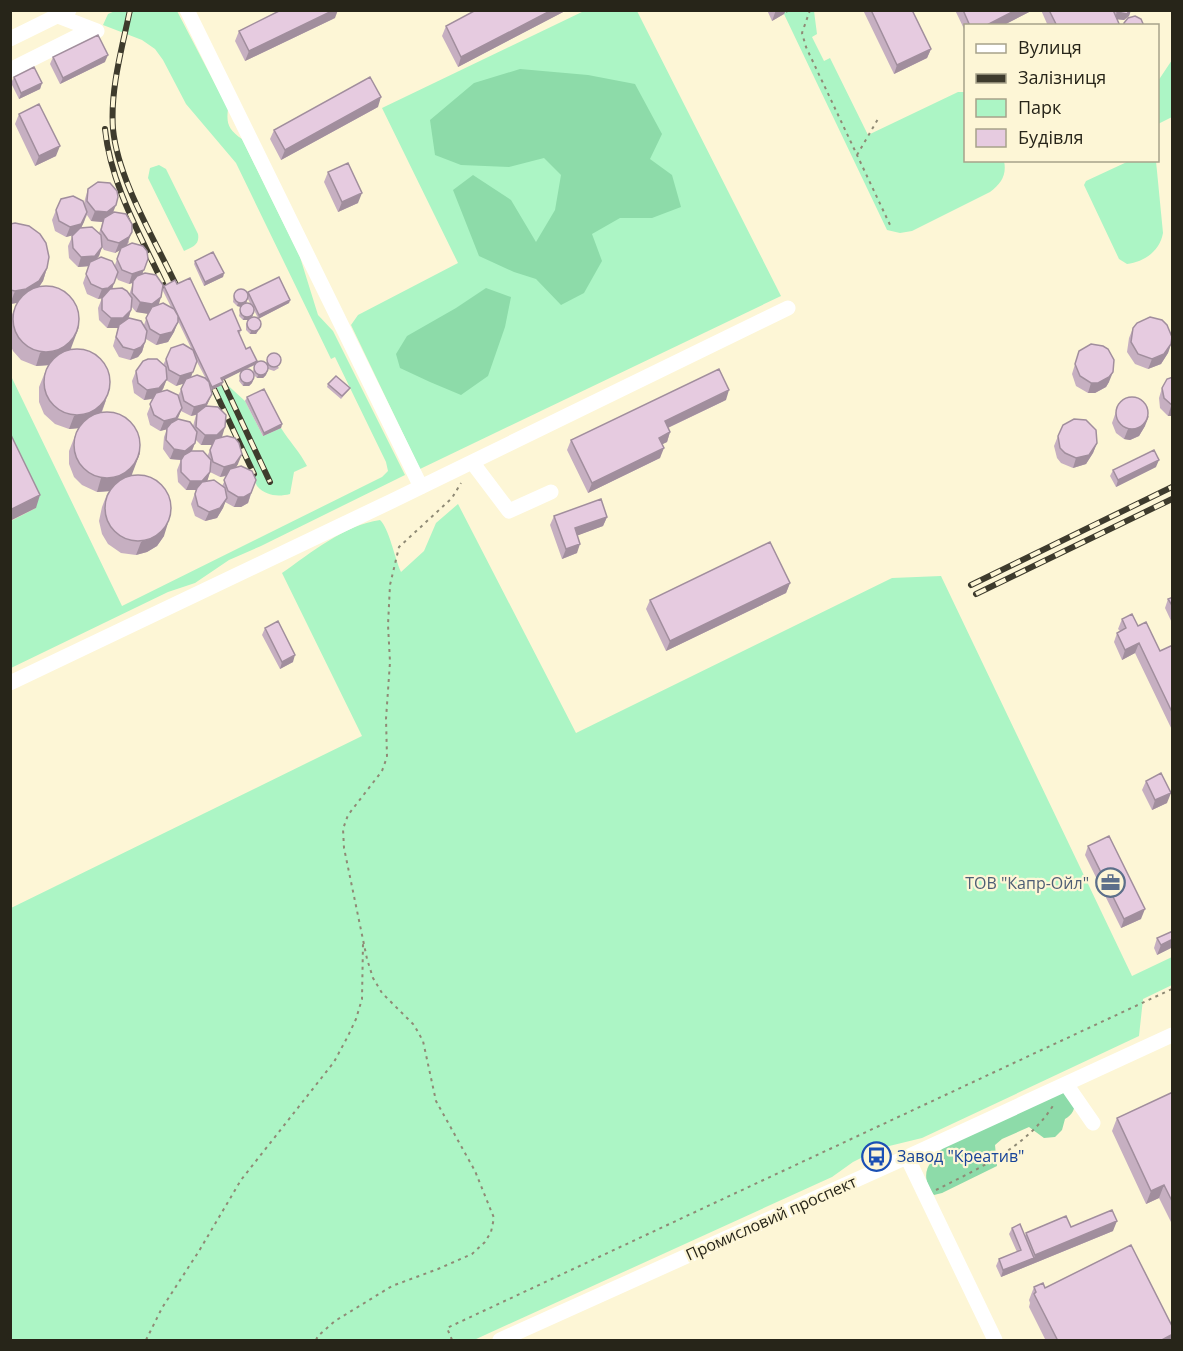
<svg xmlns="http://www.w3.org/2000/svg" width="1183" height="1351" font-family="'Open Sans',sans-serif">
  <rect width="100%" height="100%" fill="#fdf6d6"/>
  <path fill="#acf5c5" d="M786,10l28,1 3,23 -5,3 12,24 6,-3 38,77 90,-43h7l1,68 38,1c3,14 -3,23 -14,31l-78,39 -12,2 -13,-3 -104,-218z
    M115,11h62l51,98c-2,15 1,21 14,30l58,118 18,58 15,16 72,144 -144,71 -32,14 -34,23 -27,9 -157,76v-147l25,-13 -25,-52v-80l111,230 260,-129 6,-6 -2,-9 -51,-105 -4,2 -95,-196 -50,-59 -23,-44 -8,-11 -13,-9 -39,-15 5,-11z
    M584,11h53l144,285 -361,173 -69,-144 7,-10 100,-52 -76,-155z
    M1172,60v57l-14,7v-43z
    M1129,161h27l7,72c-3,18 -19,29 -36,31l-8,-5 -35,-74 2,-4z
    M159,165l7,4 32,65c2,11 -6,13 -14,17l-36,-73 2,-10z
    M222,380l23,21 18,35 18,-8c8,13 19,24 26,38l-13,6 -4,22c-12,3 -24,2 -33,-8l-46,-96z
    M458,504l118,229 316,-155 49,-2 191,400 40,-19v28l-29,14 -4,37 -217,102 -41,10 -28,14 -21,15 -358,163h-463v-432l351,-172 -80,-163c29,-20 62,-48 98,-53 9,8 15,39 21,52l23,-21 12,-28z"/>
  <path fill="#8ddba9" d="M520,69l68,6 47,9 27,50 -12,25 22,16 9,32 -29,11h-32l-28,16 10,27 -18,32 -23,12 -25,-26 -22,-7 -35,-16 -26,-66 20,-15 38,25 25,42 19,-32 6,-35 -17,-17 -35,9 -48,-2 -26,-10 -5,-35 44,-37z
    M486,288l25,9 -6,30 -17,49 -27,19 -31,-13 -30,-14 -4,-14 11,-18 49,-28z
    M1074,1087c1,12 4,25 -9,32l-3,11 -7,7 -11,1 -15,-11 -27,12 -7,6 2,21 -55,27 -8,2c-16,-21 -5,-33 10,-48z"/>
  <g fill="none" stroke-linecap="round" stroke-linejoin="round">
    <path stroke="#8f8a75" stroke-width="2" stroke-dasharray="3 4.5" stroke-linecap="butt" d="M810,10l-8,23 4,14 85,180
      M786,12l3,-2
      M857,155l21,-36
      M936,1190c43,-22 92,-43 118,-86
      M146,1340l16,-32 37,-57 42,-71 93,-118 14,-26 8,-17 6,-20 1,-56
      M316,1340l2,-4 17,-15 57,-35 46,-17 34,-15 13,-12 6,-10 3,-14 -19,-47 -39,-70 -13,-60 -9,-16 -32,-32 -9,-15 -6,-19 -23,-111 -1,-19 5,-14 34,-44 5,-14 -1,-38 4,-57 -2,-37 2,-40 9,-38 53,-49 9,-15
      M452,1340l-5,-12 725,-339"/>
    <path stroke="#fff" stroke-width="15" d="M187,10l234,477
      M58,16l39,15
      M10,39l59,-29
      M10,70l82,-41
      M472,462l37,49 42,-19
      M10,683l382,-182 396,-193
      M1066,1084l27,39
      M907,1157l88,183
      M500,1340l407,-183 265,-122"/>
    <defs>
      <path id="rail" d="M130,10c-8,38 -20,80 -17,119 5,51 42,111 64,158
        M105,129c6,57 36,107 60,159
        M222,380l48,102
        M214,389l40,85
        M971,585l201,-98
        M976,594l196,-95"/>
    </defs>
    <use href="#rail" stroke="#3e3b2d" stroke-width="6"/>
    <use href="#rail" stroke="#fdf6d6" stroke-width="4" stroke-dasharray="11" stroke-linecap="butt"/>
  </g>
  <path fill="#c6afc1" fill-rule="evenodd" d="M476,10h91l-109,57 -16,-31 4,-10z
    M767,10h19l-2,4 -12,7z
    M863,10h49l19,39 -4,9 -33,16z
    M955,10h78l-31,16h-36v7z
    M1041,10h90l-2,6 -5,4 -7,-1 3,7h-72z
    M335,18l-90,43 -10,-20 4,-10z
    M53,57l52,5 -45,22 -10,-20z
    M14,77l28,6 -2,6 -21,10 -8,-16z
    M378,107l-97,53 -11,-21 4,-9z
    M19,114l37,42 -21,10 -20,-42z
    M328,172l30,31 -20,9 -14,-30z
    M88,189l26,23 15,30 -2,3 16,29 20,15 1,-3 13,-2 33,36 31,10 -1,3h-1l7,16 11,12 -1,3h10l3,-8 10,12 -5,3 -6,-2 -1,-2 -1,8 -3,3h-6l-3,-3 -2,8 -3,3h-6l-4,-5 2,-8 3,-3 -22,10v5l-11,5 -4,16 14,32 17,26 -2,3 20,13 -8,23 -7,4h-7l-9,-5 -2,6 -6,10 -12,3 -10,-5 -4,-12 5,-14h-10l-8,-8 -1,-12 4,-10 -11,-1 -7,-10 1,-12 3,-8 -7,2 -10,-6 -3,-11 6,-15 -9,1 -10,-7 -2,-12 4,-10 27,-6 3,-6 25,-11 -13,-27 -4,11 -6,10 -12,3 -10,-6 -4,13 -4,5 -8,3 -11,-3 -6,-11 5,-18h-11l-8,-8 -1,-12 4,-10 -4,1 -11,-5 -4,-11 6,-17 -11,1 -9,-9 -1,-12 5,-11 -7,2 -11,-6 -3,-11 4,-10 28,-6 1,-5zM87,215l4,6 12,1 -4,11 -18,-5zM102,247l2,3 11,3 5,-3 -5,15 -19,-6 3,-3zM116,276l2,4 11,4 4,-1 -4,12 -17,-6zM162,289l9,18 -13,-2 3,-8zM131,306l5,6 12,1 -4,12 -16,-6 3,-9zM197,361v1l8,15h-14zM255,365l-2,7 -7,-3zM166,380l10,6 8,-3 -6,13 -17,-5 2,-2zM181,411l10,5 5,-1 -3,11 -16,-6zM196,440l5,5h11l-5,12 -15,-6zM210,472l10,5 7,-1 -5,10 -15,-5z
    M10,224l37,44 -4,13 -4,6 32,62 39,39 -8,24 38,41 -9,22 33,61 -7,10 -10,6 -11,3 -15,-2 -13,-9 -6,-10 -3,-13 3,-14 5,-13 2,-3 -12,1 -15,-7 -8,-8 -5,-13v-13l9,-23 -9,1 -14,-5 -11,-10 -5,-12v-15l9,-22 -12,1 -15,-6 -8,-9 -3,-7v-25l7,-16 -7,1z
    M195,261l29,12 -1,4 -19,9 -10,-22z
    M234,293h13l43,7 -1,3 -31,16 1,10 -3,5h-6l-4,-4v-6l2,-4h-5l-4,-4 2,-9 -4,-1 -4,-4zM247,297l4,8 -5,-1zM254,310l4,8 -6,-1z
    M1133,328l38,16 -3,9 -7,11 -13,5 -13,-5 -8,-12 2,-14z
    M1079,351l30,31 -3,5 -11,6h-7l-12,-7 -4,-12z
    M1173,377v39h-5l-8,-8 -1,-10 3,-10z
    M328,384l22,4 -2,3 -7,8 -14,-12z
    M247,397l35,27 -1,4 -18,8 -18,-35z
    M726,400l-58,28 2,4 -3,10 -5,2 -2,14 -72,35 -21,-43 4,-10z
    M1119,403l26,23 -6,10 -9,4 -6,-1 -8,-6 -4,-10z
    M1058,436l39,7 -4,10 -7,11 -13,4 -12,-5 -4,-5 -3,-12z
    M1156,467l-40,20 -6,-11 3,-6z
    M554,516l53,1 -4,9 -25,9 -1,18 -15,6 -12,-34z
    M790,583l-4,10 -120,58 -20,-42 4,-9z
    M1173,597v28l-8,-17 3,-9z
    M1122,619l16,7 22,25 13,-6v87l-38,-79 -13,7 -8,-18 3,-9 3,-2 -2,-2z
    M265,628l28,34 -13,7 -18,-34z
    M1146,781l21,22 -15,7 -10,-20z
    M1088,846l53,73 -20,9 -36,-73z
    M1173,931v16l-16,8 -3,-7 3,-10z
    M1173,1092v134l-14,-28 -13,6 -34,-73 5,-13z
    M1071,1227l42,4 -112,46 -5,-11 3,-7 18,-7 -8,-18 3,-6 13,8 1,-3z
    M1034,1287l11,1 127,53h-126l-17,-34 1,-4 -1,-3z"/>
  <path fill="#a18e9d" d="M334,10h4l-3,8 -90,43 4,-10z
    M552,10h15l-109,57 3,-10z
    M776,10h10l-2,4 -12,7z
    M1016,10h17l-31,16h-17z
    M1131,10l-2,6 -5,4 -10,-1 3,-7z
    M931,49l-4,9 -33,16 3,-9z
    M108,55l-3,7 -45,22 3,-6z
    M42,83l-2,6 -21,10 2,-6z
    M381,97l-3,10 -97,53 4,-10z
    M60,146l-4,10 -21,10 4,-10z
    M362,193l-4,10 -20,9 4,-10z
    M116,205l-4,10 -8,3 -1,4 -12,-1 4,-10z
    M87,212l-3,10 -6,12 -12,3 4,-10z
    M132,232l-6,15 -11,6 4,-10z
    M102,247l-3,9 -8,10 -13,1 3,-10z
    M148,259l-8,21 -11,4 3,-10z
    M47,268l-4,13 -9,13 -12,8 -12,2 5,-13z
    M224,273l-1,4 -19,9 1,-4z
    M114,283l-3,10 -7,5 -6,1 4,-10z
    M161,297l-3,10 -10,7 -12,-2 4,-10z
    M247,300l-1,4 -5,3 -4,-1 1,-3z
    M290,300l-1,3 -31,16 1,-4z
    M131,310l-3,10 -9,8h-12l4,-10z
    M253,314l-1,4 -3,2h-6l1,-3z
    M178,322l-4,10 -6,10 -12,3 4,-10z
    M261,326l-5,8h-6l1,-3z
    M79,327l-9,24 -19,14 -15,1 4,-13z
    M145,342l-3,10 -4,5 -8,3 4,-10z
    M1171,344l-3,9 -7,11 -13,5 4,-10z
    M197,361l-8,21 -13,4 4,-10z
    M257,361l-1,3 -36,18 1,-4z
    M267,372l-1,3 -3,3h-6l1,-3z
    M1113,372l-4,10 -3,5 -11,6h-7l3,-10z
    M167,379l-4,10 -7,9 -12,2 3,-10z
    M253,380l-1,3 -3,3h-6l1,-4z
    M223,382l-1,3 -11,5 1,-3z
    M729,390l-3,10 -65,31 4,-10z
    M212,394l-4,9 -6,10 -11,3 3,-9z
    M106,400l-5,13 -20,15 -12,1 5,-13z
    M1171,406h2v10h-5z
    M182,408l-4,10 -6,10 -12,3 4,-10z
    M1149,416l-4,10 -6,10 -9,4 -6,-1 4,-10z
    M282,424l-1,4 -18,8 1,-3z
    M225,427l-3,10 -9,8h-12l4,-10z
    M670,432l-3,10 -12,6 4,-10z
    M195,443l-4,10 -9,7 -12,-1 4,-10z
    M1097,443l-4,10 -7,11 -13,4 3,-10z
    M664,448l-4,10 -72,35 4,-10z
    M140,453l-9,24 -19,14 -15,1 4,-14z
    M242,454l-4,10 -6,10 -12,3 4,-10z
    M1159,460l-3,7 -40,20 2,-7z
    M210,472l-3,10 -9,8h-12l4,-9z
    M251,493l-3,10 -7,4h-7l4,-10z
    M40,495l-4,13 -26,13v-11z
    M227,498l-4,10 -6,10 -12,3 4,-9z
    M607,517l-4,9 -32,12 4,-10z
    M168,523l-4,13 -7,10 -10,6 -11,3 5,-13z
    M580,544l-3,9 -15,6 4,-10z
    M790,583l-4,10 -120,58 4,-10z
    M1139,643l-4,10 -13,7 3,-10z
    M295,655l-2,7 -13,7 2,-7z
    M1171,793l-4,10 -15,7 3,-10z
    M1145,909l-4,10 -20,9 3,-9z
    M1173,939v8l-16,8 4,-10z
    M1164,1185l-5,13 -13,6 5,-13z
    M1117,1221l-4,10 -112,46 2,-7 31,-12 1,-3z
    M1173,1334l-1,7h-12z"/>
  <path fill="#e6cbe0" stroke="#a18e9d" stroke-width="1.5" d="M281,10h53l-85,41 -10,-20z
    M476,10h76l-91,47 -15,-31z
    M871,10h41l19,39 -34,16z
    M963,10h53l-31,16h-15z
    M1049,10h64l7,16h-63z
    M1115,10h15l-3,4 -10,-2z
    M1135,16l6,3 3,7h-20v-3l4,-5z
    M98,35l10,20 -45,23 -10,-21z
    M34,67l8,16 -21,10 -7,-16z
    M370,77l11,20 -96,53 -11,-20z
    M39,104l21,42 -21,10 -20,-42z
    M348,163l14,30 -20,9 -14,-30z
    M98,182l12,1 7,8 1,6 -2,8 -9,7 -12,-1 -8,-10 1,-12z
    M73,196l10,5 4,11 -6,12 -11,3 -11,-6 -3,-11 5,-11z
    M114,212l12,2 6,10v8l-3,5 -10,6 -11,-3 -7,-10 3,-12z
    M15,223l14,3 11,8 6,9 3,14 -2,11 -8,13 -13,8 -11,2 -5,-1v-66z
    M92,227l9,8 1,12 -7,9 -14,1 -8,-9 -1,-12 8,-8z
    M132,243l11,3 4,5 1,8 -4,11 -12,4 -10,-4 -5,-11 4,-11z
    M213,252l11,21 -19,9 -10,-21z
    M101,257l11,4 6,11 -4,11 -6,5 -6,1 -11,-5 -5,-10 4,-12z
    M145,273l11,2 7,10 -2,12 -9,7 -12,-2 -8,-9 1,-12 4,-5z
    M279,277l11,23 -31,15 -11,-23z
    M190,278l20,42 22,-11 9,21 -3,1 8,18 4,-2 7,14 -36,17 2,4 -11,5 -48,-101 11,-6 2,4z
    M13 319a33 33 0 1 1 66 0a33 33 0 1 1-66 0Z
    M122,288l5,3 5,7 -1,12 -8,8h-12l-9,-8v-12l8,-9z
    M234 296a7 7 0 1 1 14 0a7 7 0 1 1-14 0Z
    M163,303l11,6 4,7v6l-6,10 -12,3 -10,-6 -4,-11 6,-11z
    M240 310a7 7 0 1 1 14 0a7 7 0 1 1-14 0Z
    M1150,317l12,3 5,5 5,12 -1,7 -7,10 -12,5 -14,-5 -7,-12 2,-14 4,-5z
    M247 324a7 7 0 1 1 14 0a7 7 0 1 1-14 0Z
    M129,318l12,3 6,10 -2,11 -4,5 -7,3 -11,-3 -7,-10 3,-12z
    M183,344l10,6 4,11 -4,11 -13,4 -11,-6 -3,-11 5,-11z
    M1091,344l12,2 5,3 6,11 -1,12 -4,5 -11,6h-7l-11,-7 -5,-12 4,-13z
    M44 382a33 33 0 1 1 66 0a33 33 0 1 1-66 0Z
    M267 360a7 7 0 1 1 14 0a7 7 0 1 1-14 0Z
    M148,359h9l9,8 1,12 -8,9 -12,2 -9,-7 -2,-12 7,-10z
    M254 368a7 7 0 1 1 14 0a7 7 0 1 1-14 0Z
    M719,369l10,21 -64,31 5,11 -11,6 5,10 -72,35 -21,-43z
    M240 376a7 7 0 1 1 14 0a7 7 0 1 1-14 0Z
    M197,375l8,3 4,4 3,12 -6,10 -12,3 -10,-6 -3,-12 5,-10z
    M336,376l14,12 -8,8 -14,-12z
    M1173,377v29l-9,-8 -2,-10 5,-9z
    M264,389l18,35 -18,9 -17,-36z
    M167,390l11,5 4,13 -6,10 -12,3 -10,-6 -4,-11 6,-11z
    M1116 413a16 16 0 1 1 32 0a16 16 0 1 1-32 0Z
    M206,406l12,1 8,8 -1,12 -8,8h-12l-9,-8 1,-14z
    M74 445a33 33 0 1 1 66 0a33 33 0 1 1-66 0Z
    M178,419l12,3 7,10 -2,11 -10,8 -11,-2 -8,-9 1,-12 4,-5z
    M1074,419l12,1 10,10 1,13 -8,12 -13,3 -11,-5 -5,-5 -2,-12 5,-11z
    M10,433l30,62 -30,15z
    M227,436l8,2 4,5 3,11 -7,10 -11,3 -11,-5 -3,-12 5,-11z
    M1154,450l5,10 -41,20 -5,-10z
    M191,451h12l8,9 -1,12 -8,9h-12l-9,-9v-12l3,-5z
    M241,466l11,5 4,9 -5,13 -7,4h-6l-10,-6 -4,-11 6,-11z
    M105 508a33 33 0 1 1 66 0a33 33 0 1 1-66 0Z
    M214,480l11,8 2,10 -7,10 -11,4 -11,-6 -3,-12 2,-6 5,-6z
    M601,499l6,18 -32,11 5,16 -14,5 -12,-33z
    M770,542l20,41 -120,58 -20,-41z
    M1173,597v10l-5,-8z
    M1132,614l6,12 8,-4 14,29 13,-6v69l-34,-71 -14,7 -8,-17 9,-5 -4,-9z
    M278,621l17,34 -13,7 -17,-34z
    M1161,773l10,20 -16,7 -9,-19z
    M1109,836l36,73 -21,10 -36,-73z
    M1173,931v8l-12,6 -4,-7z
    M1173,1092v111l-9,-18 -13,6 -34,-73z
    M1112,1210l5,11 -82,34 -9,-22 40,-17 5,11z
    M1020,1224l14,34 -31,12 -4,-11 22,-9 -9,-22z
    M1131,1245l42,83v6l-13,7h-102l-24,-47 2,-2 -2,-5 9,-4 2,5z"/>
  <defs>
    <symbol id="office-ring" viewBox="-11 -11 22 22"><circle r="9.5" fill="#fdf6d6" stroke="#5c6f8a" stroke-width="1.5"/><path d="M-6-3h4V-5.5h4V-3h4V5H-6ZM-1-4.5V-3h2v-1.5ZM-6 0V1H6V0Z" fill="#5c6f8a"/></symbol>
    <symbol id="bus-ring" viewBox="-11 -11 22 22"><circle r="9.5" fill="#fdf6d6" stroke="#1a4fb4" stroke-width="1.5"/><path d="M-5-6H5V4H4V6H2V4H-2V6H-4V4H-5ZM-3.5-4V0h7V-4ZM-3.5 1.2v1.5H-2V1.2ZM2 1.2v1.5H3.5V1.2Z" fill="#1a4fb4"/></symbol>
  </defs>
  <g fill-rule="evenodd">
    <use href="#office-ring" x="1094" y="866" width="33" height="33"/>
    <use href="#bus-ring" x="860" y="1140" width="33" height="33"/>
  </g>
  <g text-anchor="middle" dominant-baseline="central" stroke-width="4.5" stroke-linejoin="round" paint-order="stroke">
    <g font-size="16" fill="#4e5e75" stroke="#fdf6d6" text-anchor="end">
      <text x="1089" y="883">ТОВ "Капр-Ойл"</text>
    </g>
    <g font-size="16" fill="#164399" stroke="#fdf6d6" text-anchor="start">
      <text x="897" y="1156">Завод "Креатив"</text>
    </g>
    <g font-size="16" fill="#272519" stroke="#fdf6d6">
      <text transform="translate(771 1218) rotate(-24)">Промисловий проспект</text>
    </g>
  </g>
  <rect width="1183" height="1351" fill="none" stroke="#272519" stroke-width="24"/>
  <rect x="964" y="24" width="195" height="138" fill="#fdf6d6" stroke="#a7a28a" stroke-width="1.5"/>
  <rect x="976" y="44" width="30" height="9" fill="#ffffff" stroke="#a7a28a" stroke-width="1.5"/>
  <text x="1018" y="54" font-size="18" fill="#272519">Вулиця</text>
  <rect x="976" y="74" width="30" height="9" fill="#3e3b2d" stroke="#a7a28a" stroke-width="1.5"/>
  <text x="1018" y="84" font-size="18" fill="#272519">Залізниця</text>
  <rect x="976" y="99" width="30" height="18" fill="#acf5c5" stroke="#a7a28a" stroke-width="1.5"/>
  <text x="1018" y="114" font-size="18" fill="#272519">Парк</text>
  <rect x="976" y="129" width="30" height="18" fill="#e6cbe0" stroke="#a7a28a" stroke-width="1.5"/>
  <text x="1018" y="144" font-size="18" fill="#272519">Будівля</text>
</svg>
